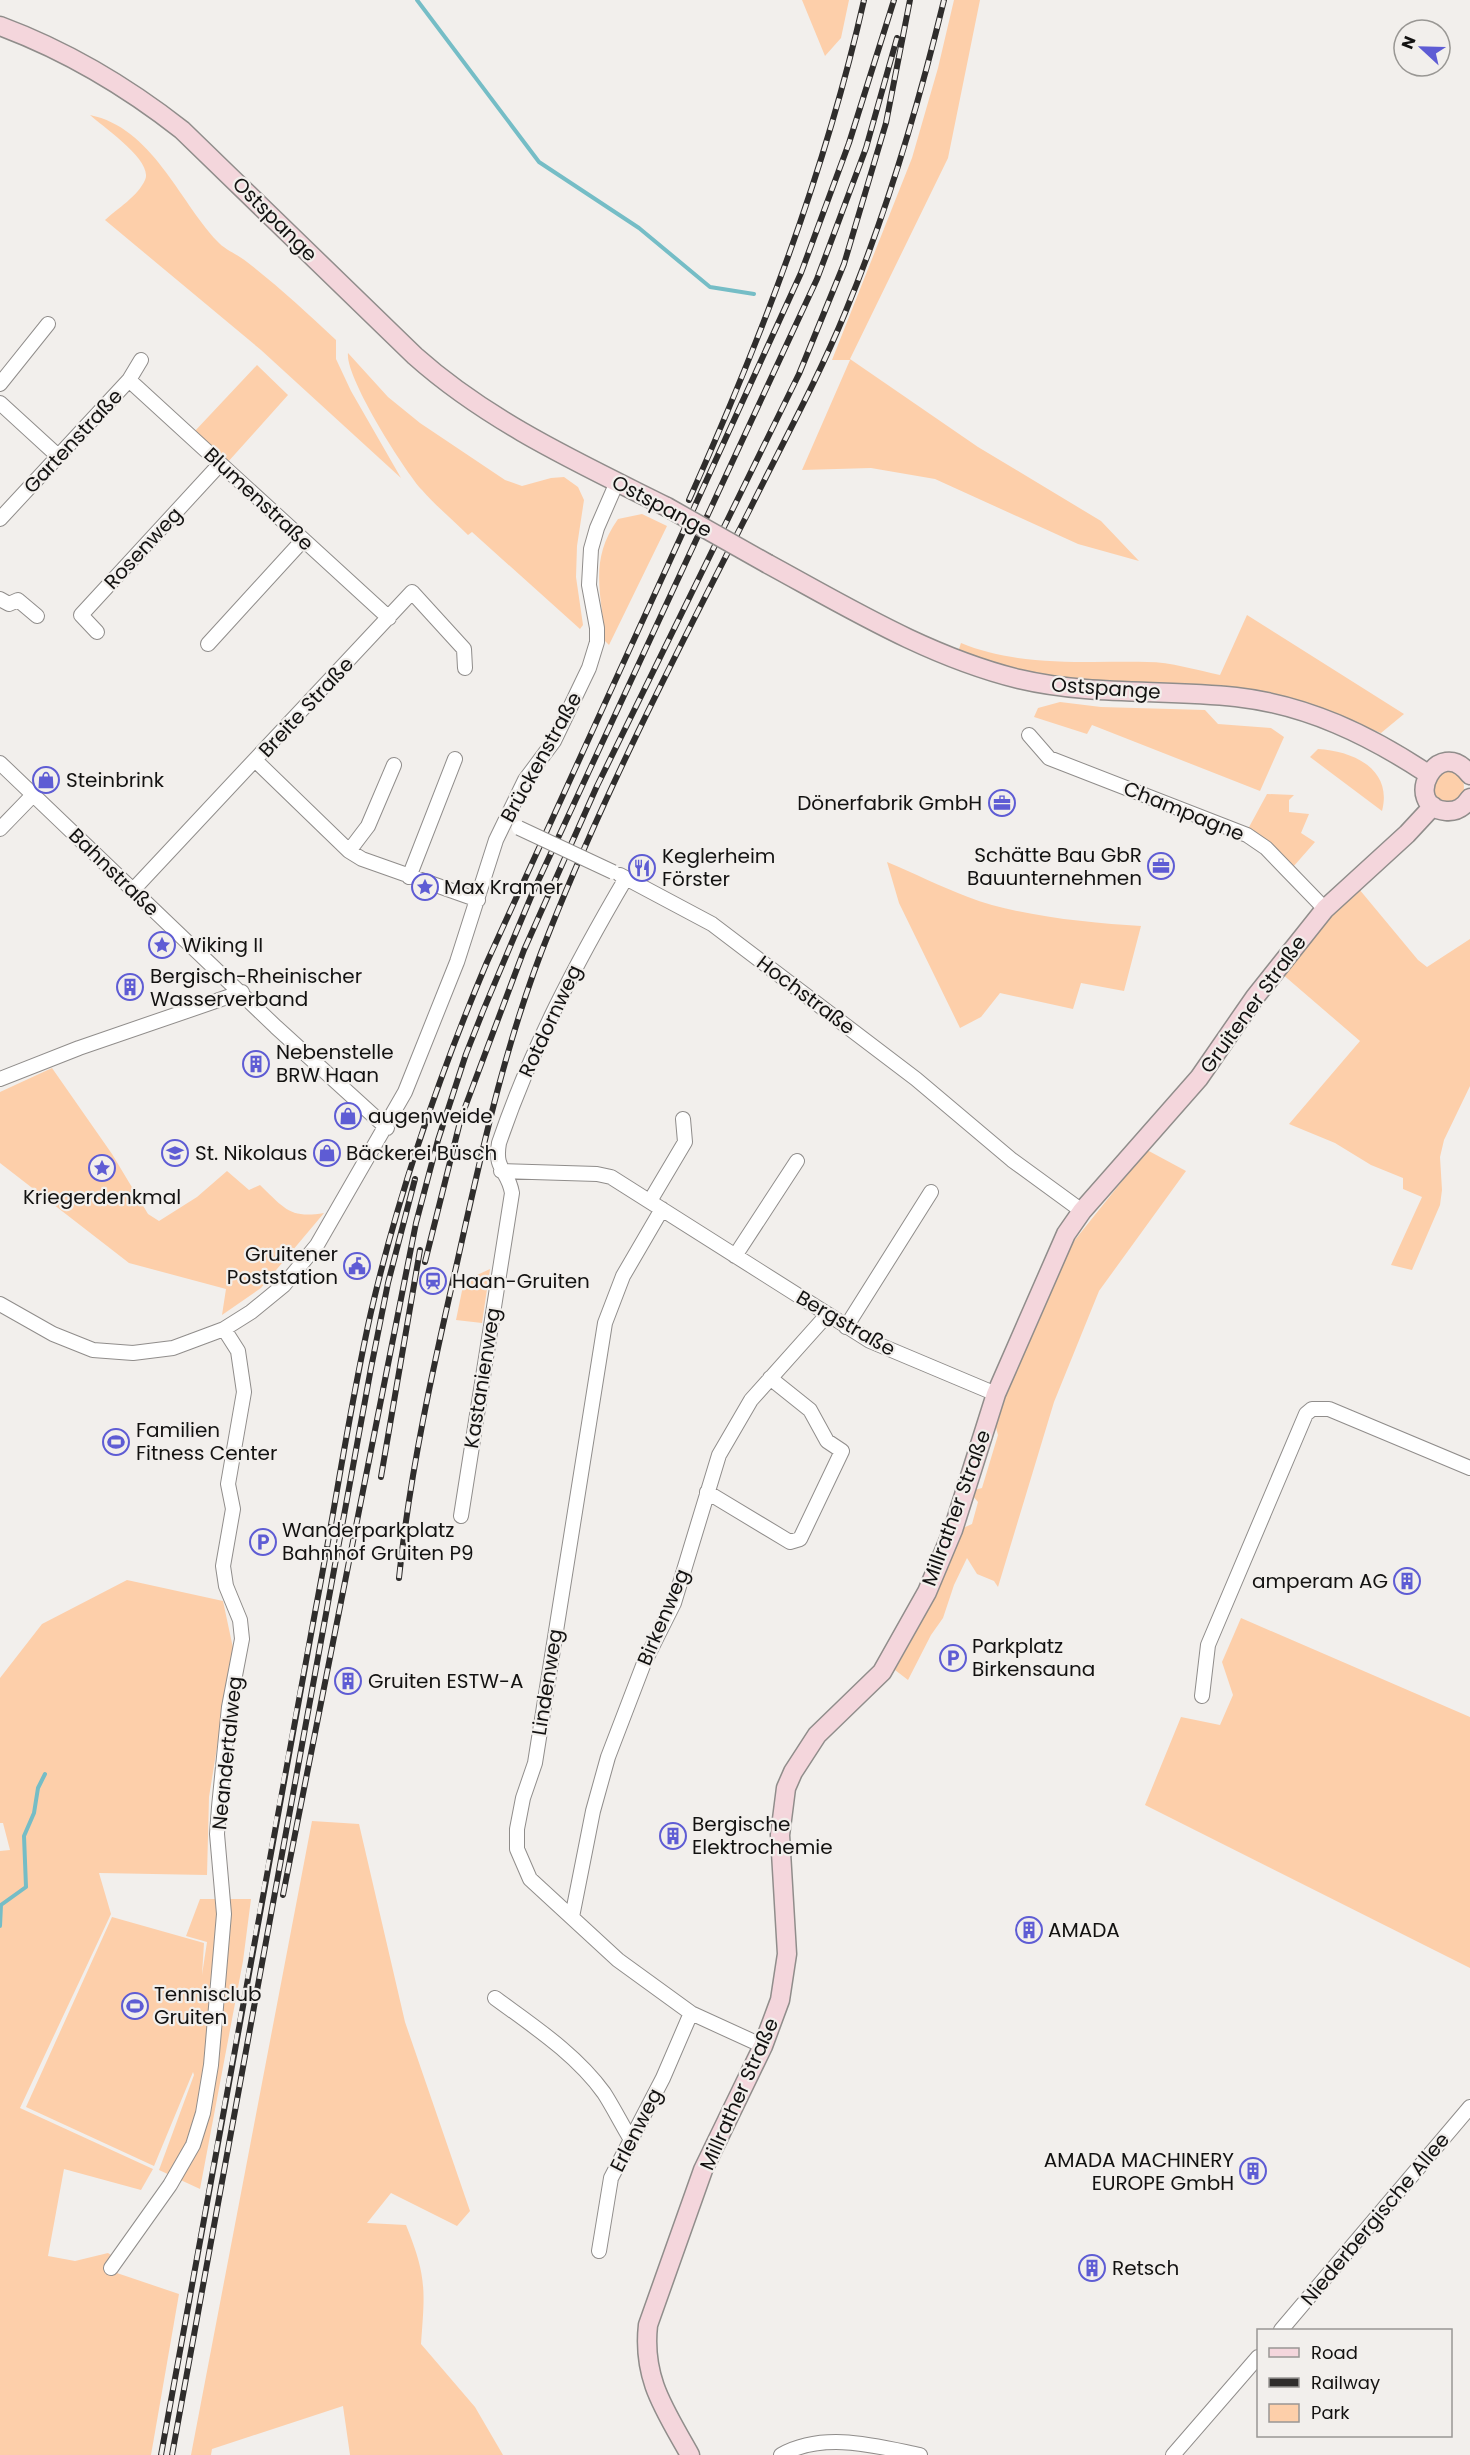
<svg xmlns="http://www.w3.org/2000/svg" width="1470" height="2455" font-family="Poppins,sans-serif">
  <rect width="100%" height="100%" fill="#f2efec"/>
  <path fill="#fdcfaa" d="M802,0h47l-8,38 -16,18z
    M954,0h26l-32,158 -98,201 128,88 123,74 38,40 -61,-17 -143,-65 -64,-11 -69,2 48,-110h-18l80,-202 26,-90z
    M90,115c62,13 88,84 127,126 8,9 20,13 30,21 31,24 60,51 89,78v19l15,32 50,87 -140,-128 -156,-130c12,-11 33,-24 40,-40 9,-19 -42,-53 -55,-65z
    M348,353l40,44 32,26 85,57 17,6 29,-8 13,-1 14,10 6,13 -7,46 -1,31 7,48 -3,4 -108,-97 -4,3c-15,-15 -32,-29 -46,-45 -18,-20 -77,-113 -74,-137z
    M257,365l31,30 -61,68 -33,-31z
    M642,514l25,12 -58,119 -4,-4c-3,-47 -17,-80 13,-122z
    M1247,615l157,99 -23,19 -67,-26 -278,-32 -78,-23 3,-9c58,24 124,18 186,19 24,0 49,8 73,13z
    M1060,702l41,5 104,3 13,14 53,4 13,9 -24,54 -168,-66 -5,9 -53,-17 4,-9z
    M1318,749c35,2 75,20 64,62l-72,-54z
    M1432 787a16 16 0 1 1 32 0a16 16 0 1 1-32 0Z
    M1267,794l27,1 -5,5v12l20,2 -8,19 14,9 -22,25 -45,-38z
    M887,862c27,11 54,25 81,35 49,19 120,26 173,29l-17,65 -43,-8 -8,26 -73,-16 -19,24 -21,11 -61,-125z
    M1359,889l59,71 9,7 43,-28v147l-26,54 -4,17 2,33 -2,15 -28,65 -21,-5 31,-68 -19,-8v-11l-32,-13 -36,-22 -46,-19 71,-83 -79,-68 50,-60z
    M52,1068l60,86 36,60 11,7 38,-24 30,-26 22,19 11,-5c24,23 30,34 64,28l-63,75 -39,27 4,-26 -97,-26 -129,-100v-71z
    M1147,1150l39,21 -87,120 -45,111 -56,185 -4,-6 -17,-7 -10,-16 -13,27 -11,33 -12,17 -23,45 -13,-10 39,-71 29,-71 9,-4 6,-22 -6,-7 2,-5 8,-2 16,-53 -3,-11 24,-66 51,-112z
    M490,1269l-8,54 -26,-3 8,-39z
    M127,1580l96,21 10,47 -24,149 -2,78 -108,-2 12,41 -91,194 133,61 -12,21 -77,-21 -16,87 27,5 33,-8 3,2 -6,14 74,25 -28,161h-151v-604l10,-1 -7,-27h-3v-145l42,-54z
    M1241,1618l229,99v251l-325,-163 36,-88 39,8 13,-30 -11,-33z
    M312,1821l47,3 46,198 65,189 -13,15 -66,-33 -24,30 39,2c21,52 19,65 15,119l54,63 28,48h-153l-7,-49 -131,43 -1,6h-20z
    M200,1899h51l-8,62 -43,228 -41,-19 35,-95 -1,-3 -39,94 -128,-59 86,-190 92,26 -2,32 5,-33 -21,-6z"/>
  <g fill="none" stroke-linecap="round" stroke-linejoin="round">
    <path stroke="#75bdc6" stroke-width="4" d="M417,0l122,162 100,66 71,59 44,7
      M0,1926l1,-21 25,-18 -2,-51 10,-23 4,-25 7,-14"/>
    <defs>
      <path id="street" d="M129,380l260,238
        M0,384l48,-60
        M0,403l58,53
        M0,519l129,-139 12,-20
        M0,599l9,5 9,-4 19,16
        M97,632l-16,-17 139,-151
        M208,644l95,-104
        M1029,735l20,23 198,77 19,13 59,61
        M255,760l94,91 13,8 116,41
        M0,763l276,264 111,101
        M0,829l33,-34
        M349,851l19,-25 26,-61
        M620,875l92,49 204,155 96,81 70,51
        M409,877l46,-118
        M133,890l279,-298 52,57 1,19
        M0,1079l79,-31 163,-56
        M501,1171l96,3 14,3 259,164 126,53
        M650,1201l35,-59 -2,-23
        M662,1209l-39,67 -18,47 -70,440 -12,35 -6,31v20l13,30 88,81 73,53 72,33
        M735,1256l62,-95
        M0,1304l53,30 40,16 40,3 40,-5 51,-19 27,-17 33,-27 33,-40 88,-153 52,-130 39,-122 29,-60 29,-39 35,-73 8,-26v-14l-8,-43 2,-36 6,-21 20,-46
        M846,1327l85,-135
        M707,1492l83,50 10,-3 42,-88 -15,-10 -17,-31 -40,-32
        M461,1516l51,-323c-4,-24 -18,-22 -13,-50 32,-94 77,-180 127,-265
        M1202,1696l6,-51 98,-231 6,-5h17l141,59
        M572,1917l21,-106 15,-54 36,-94 30,-60 45,-148 32,-55 76,-85
        M495,1998c38,28 81,56 109,95 9,14 17,30 26,45
        M599,2251l12,-73 52,-100 28,-65
        M111,2268l59,-83 23,-40 10,-32 8,-48 13,-151 -7,-80 2,-27 10,-100 13,-68 -2,-19 -14,-34 -3,-20 10,-57 -5,-25 16,-92 -6,-41 -14,-22
        M1281,2330l189,-223
        M781,2455c43,-24 95,-9 139,0
        M1173,2455l85,-98"/>
      <path id="secondary" d="M0,26c67,25 126,60 182,104l233,226c74,66 164,107 252,151
        M768,564c81,44 161,93 251,115 72,17 144,10 217,18 71,8 133,38 192,77
        M1470,775c-32,-43 -70,32 -24,36 11,1 18,-4 24,-13
        M690,2455c-25,-45 -48,-76 -42,-130l55,-155 60,-124 17,-46 7,-46 -7,-119 6,-47 7,-16 24,-37 65,-63 45,-80 26,-62 43,-136 70,-160 16,-23 117,-133 56,-81 70,-88 82,-75 26,-28"/>
    </defs>
    <use href="#street" stroke="#908d8b" stroke-width="16"/>
    <use href="#secondary" stroke="#908d8b" stroke-width="21"/>
    <use href="#street" stroke="#fff" stroke-width="14"/>
    <use href="#secondary" stroke="#f4d6dc" stroke-width="18"/>
    <defs>
      <path id="rail" d="M689,500c72,-161 136,-327 175,-500
        M425,1262l36,-144 63,-168 73,-164 202,-412 45,-110 42,-141 24,-123
        M381,1477l39,-227
        M399,1578c11,-107 34,-210 58,-315 25,-113 49,-225 93,-333 57,-143 129,-282 199,-419 32,-65 68,-130 96,-198 42,-101 73,-206 99,-313
        M283,1895l133,-672 22,-83 28,-86 17,-43 50,-119 284,-613 49,-131 31,-110
        M161,2455c52,-283 101,-566 155,-848 19,-98 33,-197 55,-295 28,-121 68,-236 116,-350l314,-689 48,-130 45,-143
        M172,2455l199,-1087 17,-85 27,-104"/>
    </defs>
    <use href="#rail" stroke="#2f2d2c" stroke-width="6"/>
    <use href="#rail" stroke="#f2efec" stroke-width="4" stroke-dasharray="11" stroke-linecap="butt"/>
    <defs>
      <path id="street-bridge" d="M519,828l94,44"/>
      <path id="secondary-bridge" d="M667,507l101,57"/>
    </defs>
    <use href="#street-bridge" stroke="#908d8b" stroke-width="16" stroke-linecap="butt"/>
    <use href="#secondary-bridge" stroke="#908d8b" stroke-width="21" stroke-linecap="butt"/>
    <use href="#street-bridge" stroke="#fff" stroke-width="14"/>
    <use href="#secondary-bridge" stroke="#f4d6dc" stroke-width="18"/>
  </g>
  <defs>
    <symbol id="shop-ring" viewBox="-11 -11 22 22"><circle r="9.5" fill="#f2efec" stroke="#5e5cd4" stroke-width="1.5"/><path d="M-5-2.5h2.3a2.7 3.5 0 0 1 5.4 0H5L5.5 6h-11ZM-1.5-2.5h3a1.5 2.3 0 0 0-3 0Z" fill="#5e5cd4"/></symbol>
    <symbol id="office-ring" viewBox="-11 -11 22 22"><circle r="9.5" fill="#f2efec" stroke="#5e5cd4" stroke-width="1.5"/><path d="M-6-3h4V-5.5h4V-3h4V5H-6ZM-1-4.5V-3h2v-1.5ZM-6 0V1H6V0Z" fill="#5e5cd4"/></symbol>
    <symbol id="restaurant-ring" viewBox="-11 -11 22 22"><circle r="9.5" fill="#f2efec" stroke="#5e5cd4" stroke-width="1.5"/><path d="M-5-6h1v4h1v-4h1v4h1v-4h1v5L-1.5 .5V6h-2V.5L-5-1ZM5-6V6H3V1.5H1.5Q1.5-4 5-6Z" fill="#5e5cd4"/></symbol>
    <symbol id="sight-ring" viewBox="-11 -11 22 22"><circle r="9.5" fill="#f2efec" stroke="#5e5cd4" stroke-width="1.5"/><path d="M0-6L1.8-2.2L6-1.7L2.9 1.2L3.7 5.4L0 3.3L-3.7 5.4L-2.9 1.2L-6-1.7L-1.8-2.2Z" fill="#5e5cd4"/></symbol>
    <symbol id="building-ring" viewBox="-11 -11 22 22"><circle r="9.5" fill="#f2efec" stroke="#5e5cd4" stroke-width="1.5"/><path d="M-4-6H4V6H1V3H-1V6H-4ZM-2.5-4.3h1.7v1.8h-1.7ZM.8-4.3h1.7v1.8H.8ZM-2.5-1h1.7V.8h-1.7ZM.8-1h1.7V.8H.8Z" fill="#5e5cd4"/></symbol>
    <symbol id="school-ring" viewBox="-11 -11 22 22"><circle r="9.5" fill="#f2efec" stroke="#5e5cd4" stroke-width="1.5"/><path d="M0-5L7-2L0 1L-7-2ZM-4 1L0 2.5L4 1V4Q0 6-4 4Z" fill="#5e5cd4"/></symbol>
    <symbol id="civic-ring" viewBox="-11 -11 22 22"><circle r="9.5" fill="#f2efec" stroke="#5e5cd4" stroke-width="1.5"/><path d="M-.6-6.5H3V-4.5H.6V-3L4-1V1h2V6H-6V1h2V-1L-.6-3ZM-1.2 2.5V6h2.4V2.5Z" fill="#5e5cd4"/></symbol>
    <symbol id="station-ring" viewBox="-11 -11 22 22"><circle r="9.5" fill="#f2efec" stroke="#5e5cd4" stroke-width="1.5"/><path d="M-3-6H3Q5-6 5-4V2Q5 4 3 4L4.5 6H3L1.5 4h-3L-3 6H-4.5L-3 4Q-5 4-5 2V-4Q-5-6-3-6ZM-3.5-4v3h7v-3ZM-3.5 1v1.5H-2V1ZM2 1v1.5H3.5V1Z" fill="#5e5cd4"/></symbol>
    <symbol id="stadium-ring" viewBox="-11 -11 22 22"><circle r="9.5" fill="#f2efec" stroke="#5e5cd4" stroke-width="1.5"/><path d="M0-5a6.5 5 0 1 0 0 10a6.5 5 0 1 0 0-10ZM-3.5-1.8h7v3.6h-7Z" fill="#5e5cd4"/></symbol>
    <symbol id="parking-ring" viewBox="-11 -11 22 22"><circle r="9.5" fill="#f2efec" stroke="#5e5cd4" stroke-width="1.5"/><path d="M-3.5-5.5H1a3.5 3.5 0 0 1 0 7H-1V5.5H-3.5ZM-1-3.4V-.6H.8a1.4 1.4 0 0 0 0-2.8Z" fill="#5e5cd4"/></symbol>
  </defs>
  <g fill-rule="evenodd">
    <use href="#shop-ring" x="31" y="765" width="30" height="30"/>
    <use href="#office-ring" x="987" y="788" width="30" height="30"/>
    <use href="#office-ring" x="1146" y="851" width="30" height="30"/>
    <use href="#restaurant-ring" x="627" y="853" width="30" height="30"/>
    <use href="#sight-ring" x="410" y="872" width="30" height="30"/>
    <use href="#sight-ring" x="147" y="930" width="30" height="30"/>
    <use href="#building-ring" x="115" y="972" width="30" height="30"/>
    <use href="#building-ring" x="241" y="1049" width="30" height="30"/>
    <use href="#shop-ring" x="333" y="1101" width="30" height="30"/>
    <use href="#school-ring" x="160" y="1138" width="30" height="30"/>
    <use href="#shop-ring" x="312" y="1138" width="30" height="30"/>
    <use href="#sight-ring" x="87" y="1153" width="30" height="30"/>
    <use href="#civic-ring" x="342" y="1251" width="30" height="30"/>
    <use href="#station-ring" x="418" y="1266" width="30" height="30"/>
    <use href="#stadium-ring" x="101" y="1427" width="30" height="30"/>
    <use href="#parking-ring" x="248" y="1527" width="30" height="30"/>
    <use href="#building-ring" x="1392" y="1566" width="30" height="30"/>
    <use href="#parking-ring" x="938" y="1643" width="30" height="30"/>
    <use href="#building-ring" x="333" y="1666" width="30" height="30"/>
    <use href="#building-ring" x="658" y="1821" width="30" height="30"/>
    <use href="#building-ring" x="1014" y="1915" width="30" height="30"/>
    <use href="#stadium-ring" x="120" y="1991" width="30" height="30"/>
    <use href="#building-ring" x="1238" y="2156" width="30" height="30"/>
    <use href="#building-ring" x="1077" y="2253" width="30" height="30"/>
  </g>
  <g text-anchor="middle" dominant-baseline="central" stroke-width="4.5" stroke-linejoin="round" paint-order="stroke">
    <g font-size="20" fill="#131211" stroke="#f2efec">
      <text transform="translate(275 219) rotate(45)">Ostspange</text>
      <text transform="translate(73 441) rotate(-47)">Gartenstraße</text>
      <text transform="translate(259 499) rotate(43)">Blumenstraße</text>
      <text transform="translate(662 506) rotate(28)">Ostspange</text>
      <text transform="translate(143 548) rotate(-47)">Rosenweg</text>
      <text transform="translate(1106 688) rotate(4)">Ostspange</text>
      <text transform="translate(306 707) rotate(-47)">Breite Straße</text>
      <text transform="translate(541 757) rotate(-61)">Brückenstraße</text>
      <text transform="translate(1184 811) rotate(22)">Champagne</text>
      <text transform="translate(114 872) rotate(44)">Bahnstraße</text>
      <text transform="translate(806 995) rotate(37)">Hochstraße</text>
      <text transform="translate(1253 1004) rotate(-54)">Gruitener Straße</text>
      <text transform="translate(550 1021) rotate(-65)">Rotdornweg</text>
      <text transform="translate(846 1323) rotate(30)">Bergstraße</text>
      <text transform="translate(482 1378) rotate(-81)">Kastanienweg</text>
      <text transform="translate(956 1508) rotate(-70)">Millrather Straße</text>
      <text transform="translate(663 1617) rotate(-67)">Birkenweg</text>
      <text transform="translate(547 1682) rotate(-81)">Lindenweg</text>
      <text transform="translate(227 1753) rotate(-84)">Neandertalweg</text>
      <text transform="translate(739 2094) rotate(-66)">Millrather Straße</text>
      <text transform="translate(636 2130) rotate(-63)">Erlenweg</text>
      <text transform="translate(1375 2219) rotate(-50)">Niederbergische Allee</text>
    </g>
    <g font-size="20" fill="#131211" stroke="#f2efec" text-anchor="start">
      <text x="66" y="780">Steinbrink</text>
      <text x="982" y="803" text-anchor="end">Dönerfabrik GmbH</text>
      <text x="1142" y="855" text-anchor="end">Schätte Bau GbR<tspan x="1142" dy="23">Bauunternehmen</tspan></text>
      <text x="662" y="856">Keglerheim<tspan x="662" dy="23">Förster</tspan></text>
      <text x="444" y="887">Max Kramer</text>
      <text x="182" y="945">Wiking II</text>
      <text x="150" y="976">Bergisch-Rheinischer<tspan x="150" dy="23">Wasserverband</tspan></text>
      <text x="276" y="1052">Nebenstelle<tspan x="276" dy="23">BRW Haan</tspan></text>
      <text x="368" y="1116">augenweide</text>
      <text x="195" y="1153">St. Nikolaus</text>
      <text x="346" y="1153">Bäckerei Büsch</text>
      <text x="102" y="1197" text-anchor="middle">Kriegerdenkmal</text>
      <text x="338" y="1254" text-anchor="end">Gruitener<tspan x="338" dy="23">Poststation</tspan></text>
      <text x="452" y="1281">Haan-Gruiten</text>
      <text x="136" y="1430">Familien<tspan x="136" dy="23">Fitness Center</tspan></text>
      <text x="282" y="1530">Wanderparkplatz<tspan x="282" dy="23">Bahnhof Gruiten P9</tspan></text>
      <text x="1388" y="1581" text-anchor="end">amperam AG</text>
      <text x="972" y="1646">Parkplatz<tspan x="972" dy="23">Birkensauna</tspan></text>
      <text x="368" y="1681">Gruiten ESTW-A</text>
      <text x="692" y="1824">Bergische<tspan x="692" dy="23">Elektrochemie</tspan></text>
      <text x="1048" y="1930">AMADA</text>
      <text x="154" y="1994">Tennisclub<tspan x="154" dy="23">Gruiten</tspan></text>
      <text x="1234" y="2160" text-anchor="end">AMADA MACHINERY<tspan x="1234" dy="23">EUROPE GmbH</tspan></text>
      <text x="1112" y="2268">Retsch</text>
    </g>
  </g>
  <rect x="1257" y="2329" width="195" height="108" fill="#f2efec" stroke="#999794" stroke-width="1.5"/>
  <rect x="1269" y="2348" width="30" height="9" fill="#f4d6dc" stroke="#999794" stroke-width="1.5"/>
  <text x="1311" y="2359" font-size="18" fill="#131211">Road</text>
  <rect x="1269" y="2378" width="30" height="9" fill="#2f2d2c" stroke="#999794" stroke-width="1.5"/>
  <text x="1311" y="2389" font-size="18" fill="#131211">Railway</text>
  <rect x="1269" y="2404" width="30" height="18" fill="#fdcfaa" stroke="#999794" stroke-width="1.5"/>
  <text x="1311" y="2419" font-size="18" fill="#131211">Park</text>
  <g transform="translate(1422 48) rotate(292)"><circle r="28" fill="#f2efec" stroke="#999794" stroke-width="1.5"/>
  <path d="M0-4.5L10 22L0 15L-10 22Z" fill="#5e5cd4"/>
  <text y="-9" font-size="16" font-weight="bold" text-anchor="middle" fill="#131211">N</text>
  </g>
</svg>
